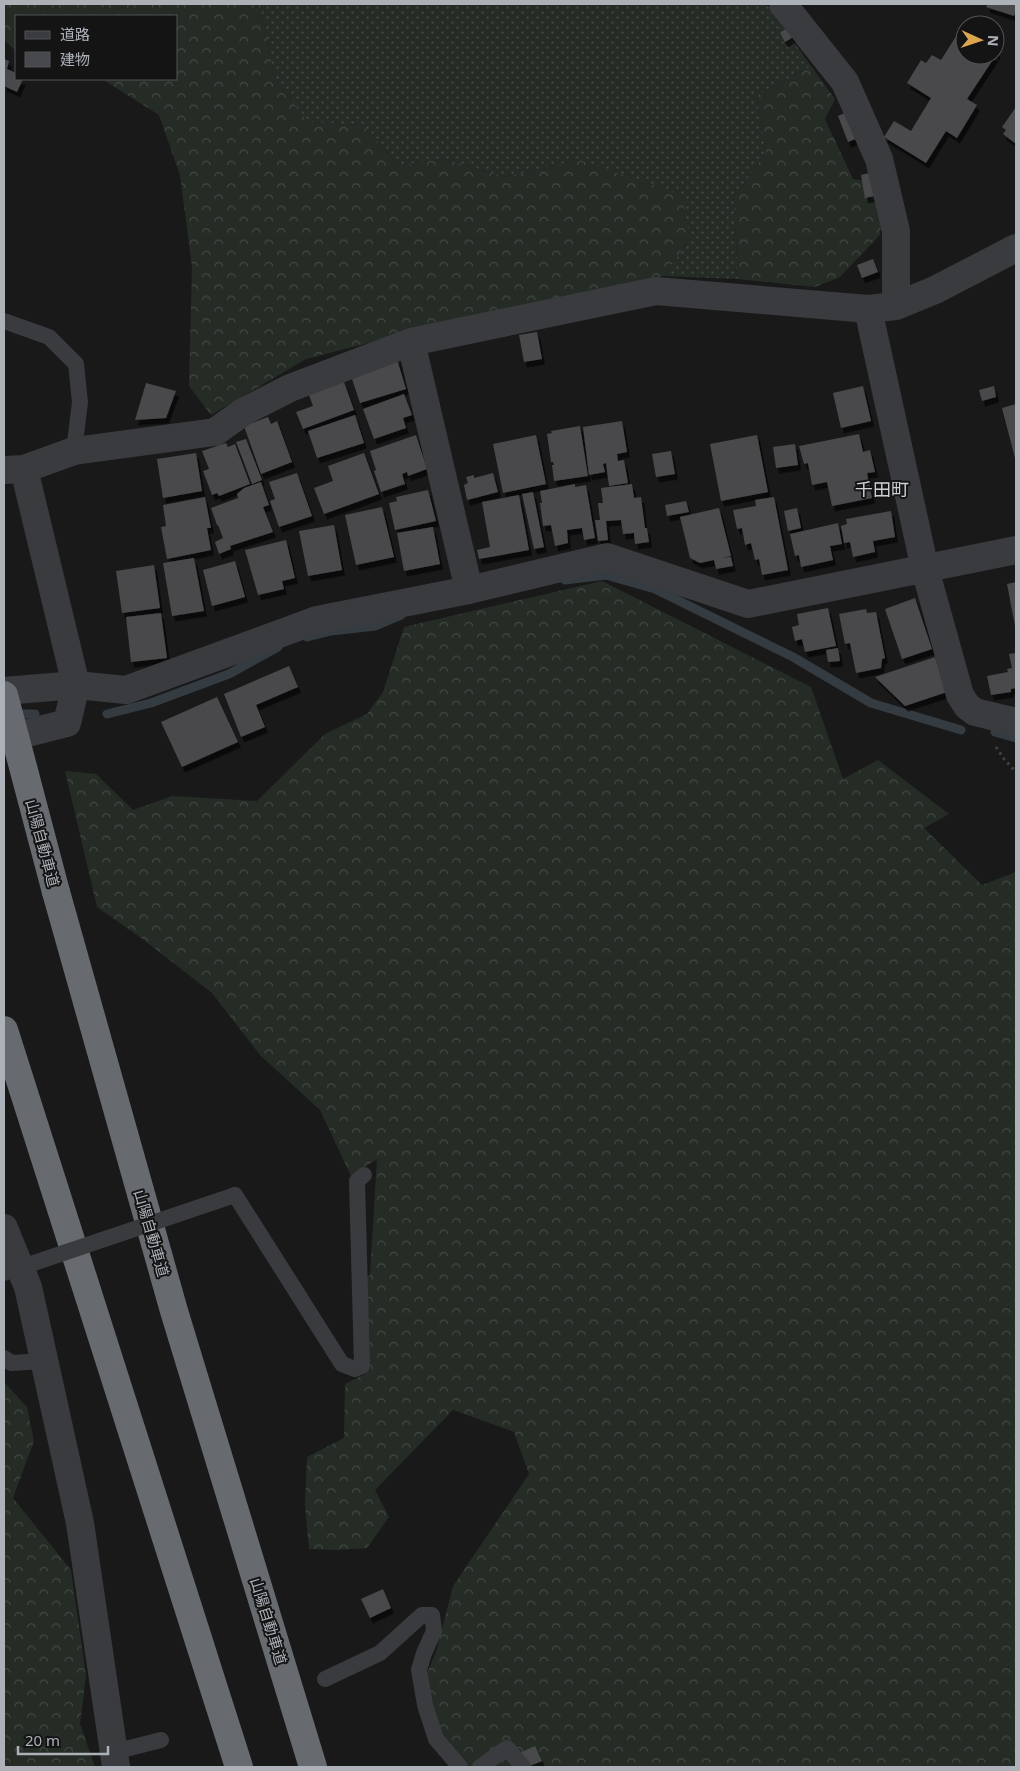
<svg xmlns="http://www.w3.org/2000/svg" width="1020" height="1771" font-family="'Noto Sans','Noto Sans JP',sans-serif">
  <defs>
    <pattern id="grass-dots" width="8" height="8" patternUnits="userSpaceOnUse" patternTransform="scale(1.25)"><rect width="8" height="8" fill="#252c26"/><path d="M2 2h.1M6 6h.1" fill="none" stroke="#424843" stroke-width="1.8" stroke-linecap="round"/></pattern>
    <pattern id="forest-crowns" width="20" height="18" patternUnits="userSpaceOnUse" patternTransform="scale(1.25)"><rect width="20" height="18" fill="#252c26"/><path d="M2 6a3 3 0 1 1 6 0M12 15a3 3 0 1 1 6 0" fill="none" stroke="#424843"/></pattern>
    <filter id="shadow"><feDropShadow dx="3" dy="5.5" stdDeviation="0" flood-color="#0009"/></filter>
  </defs>
  <rect width="100%" height="100%" fill="#19191a"/>
  <path fill="url(#grass-dots)" d="M260,4h505l4,3 42,59 -55,30 10,56 -32,46 4,81 -74,-3 26,-38 -111,-78 -74,17 -60,-18 -46,6 -36,-40 -55,-3 -33,-43z"/>
  <path fill="url(#forest-crowns)" d="M4,4h256l15,75 33,43 55,3 36,40 46,-6 60,18 74,-17 103,35 8,43 -26,38 -257,57 -101,26 -95,56 -22,-29 3,-119 -12,-92 -21,-60 -57,-36h74v-63h-160v35l-12,-11z
    M811,66l24,33 -10,20 28,60 19,3 10,31 -2,22 -40,42 -25,10 -77,-8 -4,-81 32,-46 -10,-56z
    M602,581l209,106 32,92 35,-19 71,54 -25,14 58,57 34,-13v895h-547l-25,-25 -15,-41 -1,-30 8,-19 17,-66 76,-112 -15,-42 -61,-22 -78,80 14,27 -22,31 -30,2 -28,-1 -4,-44 2,-48 37,-19 1,-54 20,-10 -6,-93 11,-6 7,-116 -26,17 -31,-66 -60,-55 -48,-62 -68,-53 -47,-33 -32,-136 31,3 37,36 39,-14 85,5 68,-67 42,-20 16,-22 21,-65z
    M4,1382l23,25 7,34 -21,57 58,72 15,106 -6,48 15,43h-91z"/>
  <g fill="none" stroke-linecap="round" stroke-linejoin="round">
    <path stroke="#343c42" stroke-width="9" d="M565,580l41,-5 49,14 138,68 78,46 90,27
      M307,637l24,-6 44,-5 26,-11
      M11,714h24
      M107,714l44,-11 78,-29 49,-27
      M995,732l21,6"/>
  </g>
  <path fill="#48494c" filter="url(#shadow)" d="M988,4h28v5l-2,7 -28,-9z
    M787,28l6,9 -8,5 -5,-9z
    M960,30l5,2v23h30v-5l3,2 -31,47 10,6 -20,33 -11,-7 -20,32 -42,-26 10,-16 17,10 20,-33 -24,-15 14,-23 5,3 6,-8 9,5z
    M4,59l5,2 -2,8 9,4v6h7l-6,13 -13,-6z
    M1016,107v37l-13,-10 3,-4 -4,-3z
    M849,111l11,26 -12,5 -10,-26z
    M873,172l5,23 -13,3 -4,-23z
    M873,259l5,13 -16,6 -5,-13z
    M537,332l5,27 -18,3 -5,-27z
    M397,359l9,30 -46,14 -10,-30z
    M344,382l10,28 -51,19 -7,-17 17,-6 -4,-11z
    M146,383l30,8 -10,27 -31,2z
    M863,386l8,35 -30,7 -8,-35z
    M994,386l2,11 -14,4 -3,-11z
    M404,394l8,21 -9,3 3,10 -32,11 -11,-30z
    M1016,404v58l-14,-54z
    M355,415l9,28 -47,15 -9,-27z
    M268,417l3,7 6,-3 15,41 -31,12 -17,-48z
    M622,421l5,31 -10,2 1,7 6,-1 4,23 -19,3 -3,-23 -3,1 2,8 -16,3 -6,-48z
    M580,426l8,50 -34,5 -2,-16h2l-1,-3h-2l-4,-28 5,-1 -1,-2z
    M859,434l4,18 7,-2 5,22 -8,1 5,25 -40,8 -5,-24 -15,3 -4,-22 -4,1 -5,-18z
    M416,435l11,34 -19,7 -1,-4 -5,2 3,10 -24,8 -7,-21 2,-1 -6,-19z
    M536,435l10,49 -43,9 -10,-49z
    M757,435l11,57 -47,9 -11,-57z
    M246,439l16,41 -10,4 -16,-42z
    M226,443l2,4 7,-3 15,40 -31,12 -2,-3 -5,2 -9,-24 6,-2 -7,-18z
    M795,444l3,21 -22,3 -3,-21z
    M671,451l4,23 -19,3 -4,-23z
    M196,453l6,38 -39,7 -6,-39z
    M364,453l15,41 -55,20 -10,-26 19,-7 -5,-15z
    M297,473l15,43 -33,11 -9,-26 5,-2 -6,-17z
    M493,473l5,19 -31,8 -3,-15 4,-2 -2,-6 8,-2v3z
    M261,482l8,23 -6,2 10,25 -43,14 1,3 -12,5 -4,-12 8,-4 -5,-13h-1l-6,-17 27,-10 -1,-4 7,-6z
    M575,484v3l11,-2 9,53 -11,2 -2,-12 -15,2 1,13 -13,3 -4,-21 -8,1 -3,-23h2l-2,-12z
    M632,484l2,14 7,-1 4,31h2l2,14 -14,2 -1,-11 -11,1 -2,-14 -15,1 2,19 -10,1 -3,-21h5l-2,-17h5l-2,-15z
    M428,490l8,31 -41,9 -6,-27 8,-2 -1,-4z
    M533,492l11,55 -10,2 -12,-55z
    M519,495l10,55 -50,9 -2,-9 13,-3 -8,-45z
    M205,497l6,31h-4l4,22 -44,9 -6,-32 5,-1 -3,-21z
    M774,497l14,73 -26,5 -3,-16 -4,1 -4,-17 -6,2 -3,-17 -5,1 -4,-19 23,-4 -1,-6z
    M686,501l3,11 -22,4 -2,-11z
    M382,507l12,50 -38,8 -11,-50z
    M719,508l12,48 -9,2 9,-1 2,9 -17,3 -2,-9 -14,3 -10,-5 -10,-41z
    M797,508l4,20 -13,3 -4,-20z
    M891,511l4,26 -22,4 2,11 -22,5 -3,-15 -6,1 -3,-17 6,-2 -1,-5z
    M838,523l4,21 -12,2 3,14 -32,7 -2,-12 -4,1 -5,-22z
    M334,525l8,45 -34,6 -9,-45z
    M433,527l7,37 -36,7 -7,-38z
    M286,540l9,38 -13,3 2,8 -26,6 -13,-45z
    M194,558l10,53 -32,5 -9,-53z
    M235,561l10,36 -33,9 -9,-36z
    M154,565l6,43 -38,5 -6,-42z
    M1016,582v44h-1l-8,-42z
    M915,598l17,51 -30,10 -17,-50z
    M828,608l8,38 -31,6 -3,-13 -7,2 -3,-14 7,-2 -2,-11z
    M866,609l1,4 9,-1 9,46 -3,1 -1,9 -25,5 -6,-30 -5,1 -6,-30z
    M161,613l6,45 -36,4 -5,-45z
    M838,648l2,13 -12,1 -2,-12z
    M1016,653v35l-5,1v3l-20,3 -4,-19 21,-4 -1,-3 5,-1 -3,-14z
    M935,657l12,35 -42,14 -30,-29z
    M289,666l9,21 -42,18 9,22 -24,10 -17,-43z
    M217,697l21,45 -56,25 -21,-45z
    M383,1589l8,19 -21,10 -9,-19z
    M535,1746l7,15 -15,6 -12,-12z"/>
  <g fill="none" stroke-linecap="round" stroke-linejoin="round">
    <path stroke="#404246" stroke-width="3" stroke-dasharray="2.5 4" stroke-linecap="butt" d="M996,747l8,12 12,13"/>
    <path stroke="#3a3b3f" stroke-width="16" d="M4,321l45,16 27,27 4,38 -6,49
      M235,1195l107,169 13,5 7,-3 -5,-185 7,-6
      M4,1358l7,5 33,-2
      M325,1679l55,-26 42,-38h10l2,16 -10,22 -5,17 6,35 11,34 24,28
      M114,1752l47,-12
      M480,1767l27,-19 16,19"/>
    <path stroke="#3a3b3f" stroke-width="28" d="M783,4l62,78 34,77 17,72v75
      M868,309l57,260 35,126 7,11 8,6 41,10
      M411,342l58,248
      M4,470l20,-1 50,-18 141,-19 28,-20 47,-24 121,-46 245,-51 212,18 28,-3 39,-16 81,-42
      M4,691l72,-6 50,5 191,-70 152,-30 138,-33 141,47 268,-54"/>
    <path stroke="#3a3b3f" stroke-width="28" d="M4,739l63,-16 9,-38 -52,-216
      M4,1228l24,59 52,236 36,244"/>
    <path stroke="#676a6f" stroke-width="28" d="M56,892l118,419 139,456
      M4,1030l235,737"/>
    <path stroke="#3a3b3f" stroke-width="16" d="M4,1273l231,-78"/>
    <path stroke="#676a6f" stroke-width="28" d="M4,695l52,197"/>
  </g>
  <g text-anchor="middle" dominant-baseline="central" stroke-width="4" stroke-linejoin="round" paint-order="stroke">
    <g font-size="15" fill="#adb1b8" stroke="#141415">
      <text transform="translate(43 843) rotate(75)">山陽自動車道</text>
      <text transform="translate(152 1233) rotate(74)">山陽自動車道</text>
      <text transform="translate(269 1621) rotate(73)">山陽自動車道</text>
    </g>
    <g font-size="18" fill="#cdd0d5" stroke="#141415">
      <text x="882" y="489">千田町</text>
    </g>
  </g>
  <rect width="1020" height="1771" fill="none" stroke="#adb1b8" stroke-width="10"/>
  <rect x="15" y="15" width="162" height="65" fill="#141415" stroke="#515356"/>
  <rect x="25" y="31" width="25" height="8" fill="#3a3b3f" stroke="#515356"/>
  <text x="60" y="40" font-size="15" fill="#adb1b8">道路</text>
  <rect x="25" y="52" width="25" height="15" fill="#48494c" stroke="#515356"/>
  <text x="60" y="65" font-size="15" fill="#adb1b8">建物</text>
  <g transform="translate(980 40) rotate(93)"><circle r="24" fill="#141415" stroke="#515356"/>
  <path d="M0-4L9 19L0 12L-9 19Z" fill="#dca54f"/>
  <text y="-8" font-size="14" font-weight="bold" text-anchor="middle" fill="#adb1b8">N</text>
  </g>
  <path d="M18 1746v8h90v-8" fill="none" stroke="#adb1b8" stroke-width="2.5"/>
  <text x="25" y="1746" font-size="15" fill="#adb1b8" stroke="#141415" stroke-width="4" paint-order="stroke">20 m</text>
</svg>
